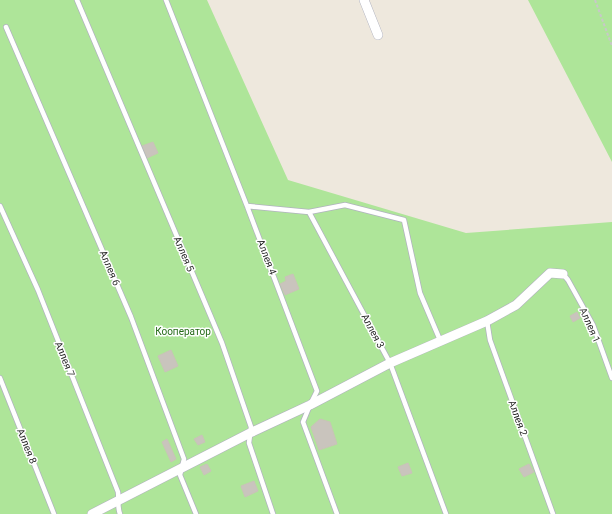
<svg xmlns="http://www.w3.org/2000/svg" width="612" height="514" font-family="Roboto,sans-serif">
  <rect width="100%" height="100%" fill="#eee8dd"/>
  <path fill="#aee599" d="M0,0h207l81,180 178,53 146,-11v292h-612z
    M528,0h84v162z"/>
  <path fill="#c9c4bd" stroke="#c9c4b7" d="M153,142l5,11 -11,5 -5,-12z
    M293,274l6,15 -14,6 -5,-11 6,-3 -1,-4z
    M577,312l3,6 -7,4 -3,-6z
    M171,350l7,16 -13,6 -7,-16z
    M320,419l10,3 7,22 -18,6 -8,-23z
    M202,435l3,7 -7,3 -4,-6z
    M167,439l9,20 -5,3 -9,-20z
    M408,463l4,10 -10,3 -4,-9z
    M207,464l4,7 -7,4 -4,-8z
    M529,464l5,8 -10,5 -5,-8z
    M254,481l4,10 -13,6 -4,-11z"/>
  <g fill="none" stroke-linecap="round" stroke-linejoin="round">
    <defs>
      <path id="service" d="M77,0l145,343 29,84 -2,16 24,71
        M166,0l81,206 70,185 -7,14 -7,17 34,92
        M6,27l125,290 53,142 -4,16 16,39
        M0,206l38,84 80,202c1,8 -1,14 2,22
        M247,206l62,6 81,151 56,151
        M309,212l36,-7 59,15 16,73 20,47
        M563,274l5,6 25,45 19,53
        M487,321l3,19 63,174
        M0,378l54,136"/>
      <path id="minor" d="M364,0l14,35
        M92,514l158,-81 60,-28 80,-42 97,-42 29,-16 34,-32 13,1"/>
    </defs>
    <use href="#service" stroke="#b1b3bf" stroke-width="6"/>
    <use href="#minor" stroke="#b1b3bf" stroke-width="10"/>
    <path stroke="#c8c8c8" stroke-width="2" stroke-dasharray="3 2" stroke-linecap="butt" d="M595,0l17,46"/>
    <use href="#service" stroke="#fff" stroke-width="4.5"/>
    <use href="#minor" stroke="#fff" stroke-width="9"/>
  </g>
  <g text-anchor="middle" dominant-baseline="central" stroke-width="3" stroke-linejoin="round" paint-order="stroke">
    <g font-size="10" fill="#2b2b2b" stroke="#fff">
      <text transform="translate(184 254) rotate(67)">Аллея 5</text>
      <text transform="translate(267 257) rotate(69)">Аллея 4</text>
      <text transform="translate(110 268) rotate(67)">Аллея 6</text>
      <text transform="translate(590 325) rotate(66)">Аллея 1</text>
      <text transform="translate(373 331) rotate(62)">Аллея 3</text>
      <text transform="translate(65 359) rotate(68)">Аллея 7</text>
      <text transform="translate(518 418) rotate(70)">Аллея 2</text>
      <text transform="translate(27 446) rotate(68)">Аллея 8</text>
    </g>
    <g font-size="10" fill="#256b18" stroke="#fff">
      <text x="183" y="331">Кооператор</text>
    </g>
  </g>
</svg>
